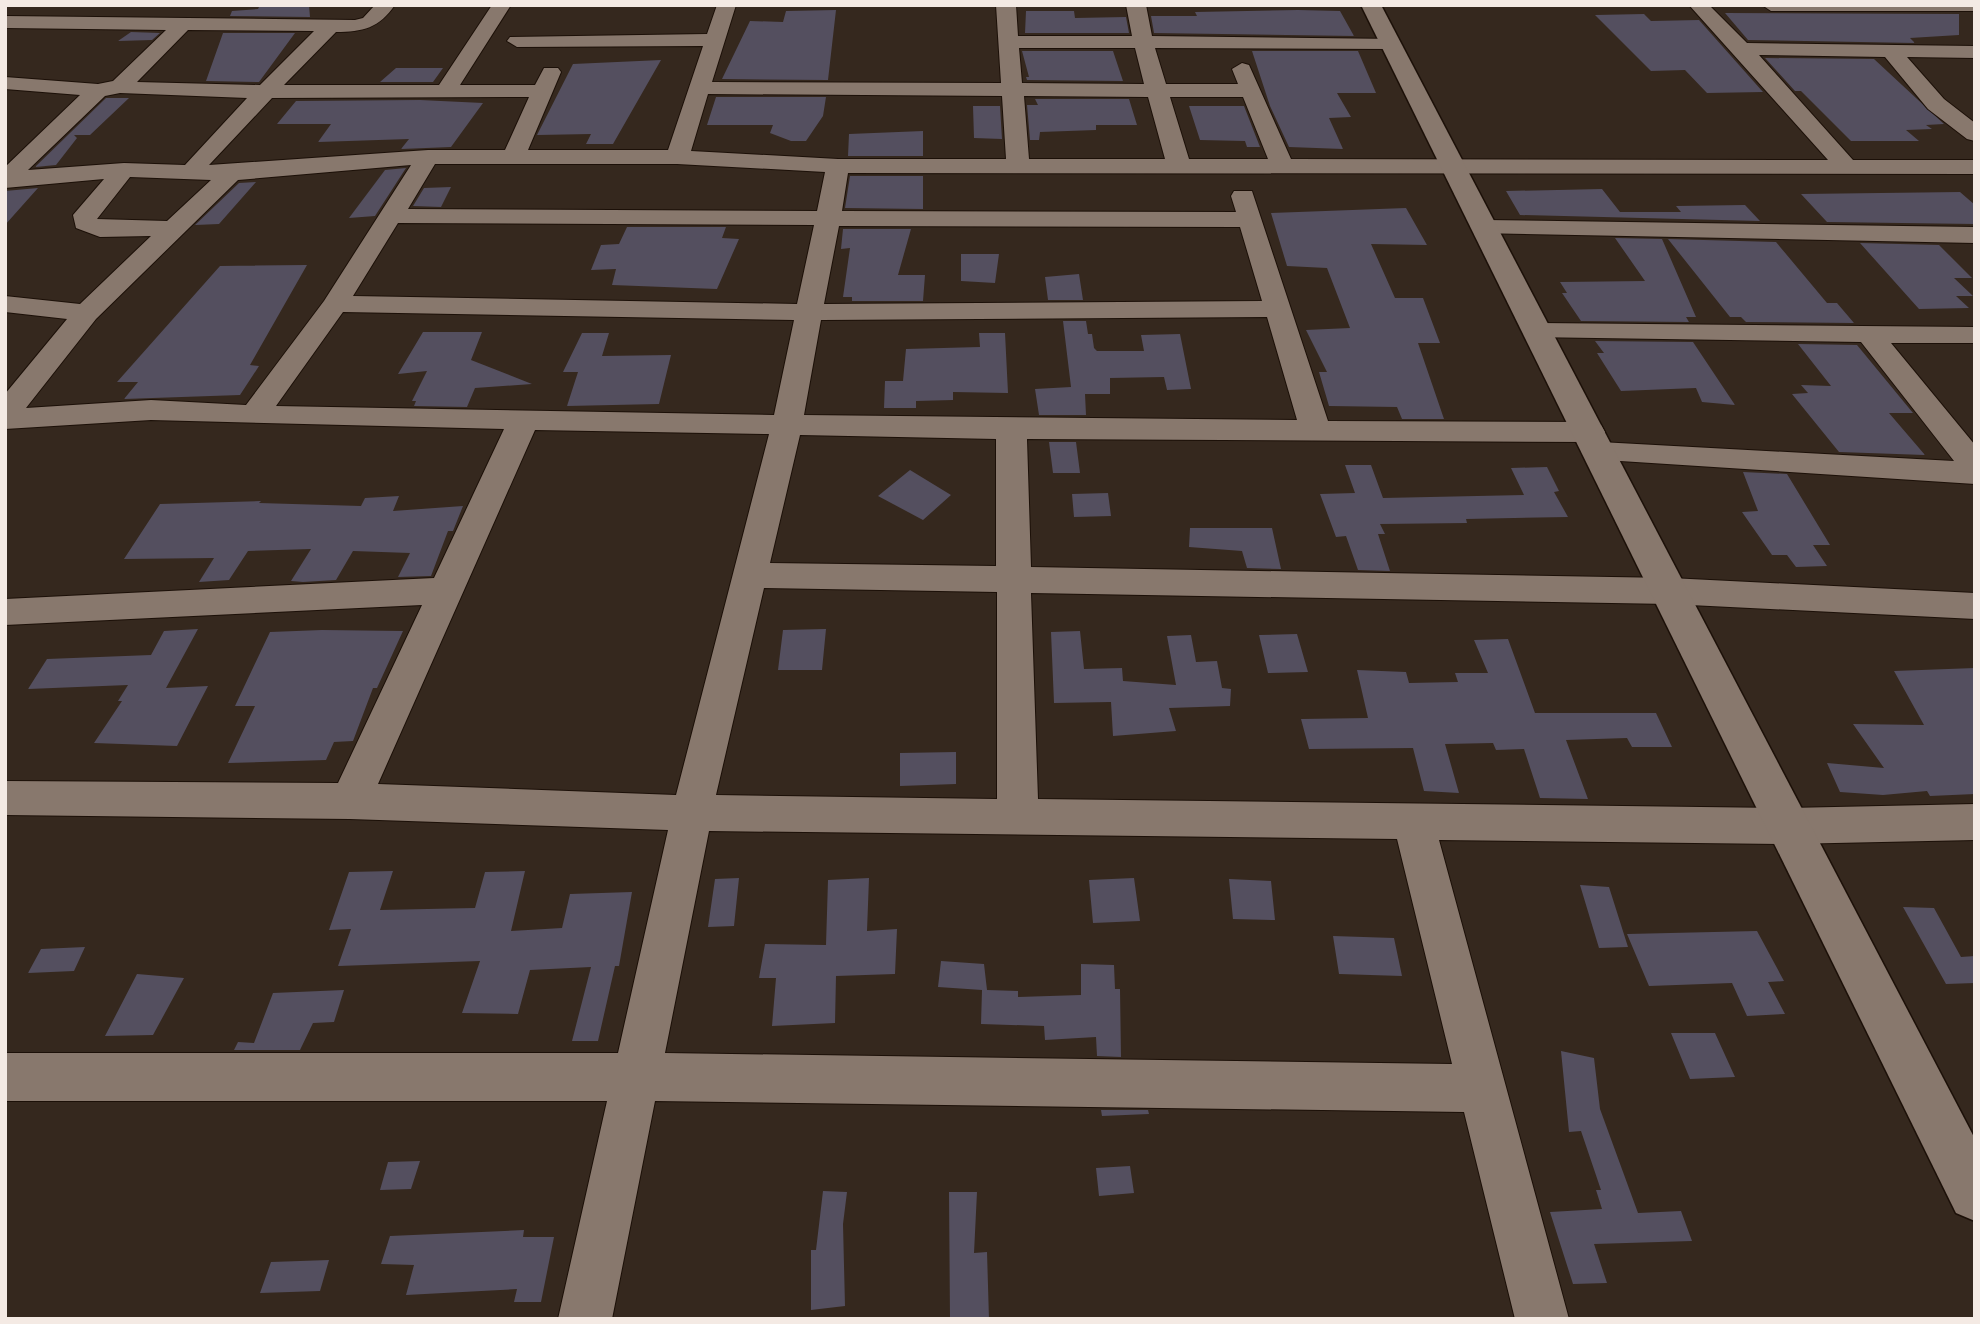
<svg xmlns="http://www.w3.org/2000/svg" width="1980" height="1324" font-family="'Roboto Condensed',sans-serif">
  <rect width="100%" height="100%" fill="#35281e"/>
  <path fill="#544f5f" d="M260,5h49l1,12 -80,-1 2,-5 26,-2z
    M836,10l-8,70 -106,-1 28,-58 33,1 3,-11z
    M1298,10l42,1 14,25 -200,-3 -3,-17h46l-2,-4z
    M1026,11h48l1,7 51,-1 3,16h-104z
    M1725,13l234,1v21l-49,3 5,5 -167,-3z
    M1644,14l7,7 48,-1 64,72 -56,1 -22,-23 -34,1 -56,-56z
    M131,32l29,1 -8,7 -34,1z
    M223,33h72l-36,49 -53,-1z
    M1022,51h91l10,30 -96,-1 -1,-3h3z
    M1252,51h106l18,42h-39l14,24 -22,1 14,31 -54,-2 -19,-41z
    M1765,58l109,1 70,65 -18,1 6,4 -26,1 13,11h-68l-50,-50h-6z
    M661,60l-48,84h-27l5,-10 -54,1 36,-71z
    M396,68h47l-10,14h-53z
    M716,97h110l-3,19 -17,25h-15l-21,-8 3,-8h-66z
    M106,98h23l-39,37h-16l3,3 -21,27 -21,2z
    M1035,99h94l8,26h-41v5l-56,2 -1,8h-9l-3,-35h11z
    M420,100l63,3 -32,44 -50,2 8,-10 -91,3 13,-18h-54l19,-23z
    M973,106h27l2,33 -28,-1z
    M1189,106h55l16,41h-13l-2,-6 -45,-1z
    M923,131v25h-75l1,-22z
    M406,168l-31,48 -26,2 36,-48z
    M850,176h73v33l-78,-1z
    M256,182l-37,42 -24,1 44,-42z
    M451,187l-10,20 -28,-1 11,-18z
    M38,188l-33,37v-34z
    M1602,189l18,23h61l-5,-6 69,-1 15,16 -240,-6 -14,-24z
    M1960,192l15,13v19l-148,-2 -26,-28z
    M1406,208l21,37 -56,-1 24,54h28l17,45h-22l26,76h-42l-5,-12 -68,-1 -10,-34h8l-21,-42 44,-2 -23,-60 -40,-2 -16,-53z
    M627,227h99l-4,11 17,1 -22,50 -105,-4 4,-16 -25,1 10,-25 18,-1z
    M843,229h68l-13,46h27l-2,26h-71v-4h-9l7,-49 -9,1z
    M1615,238l47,1 34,78h-10l3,5 -108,-1 -19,-28h5l-7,-11 85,-1z
    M1668,239l108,3 51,61h10l17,20 -108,-1 -5,-5h-11z
    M1860,243l79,2 33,33h-18l19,18h-17l13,12 -50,1z
    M961,254h38l-4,29 -34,-2z
    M307,265l-57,100 9,1 -19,29 -116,4 14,-17h-21l103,-116z
    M1079,274l4,26h-35l-3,-23z
    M1063,321h23l2,13h4l2,14 3,3h47l-3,-16 39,-1 11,55 -24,1 -3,-13 -54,1v16h-25l1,21h-47l-4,-26 36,-2z
    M423,332h59l-11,28 61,24 -57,4 -8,19 -53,-1 2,-5h-4l15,-30 -29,3z
    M582,333h27l-7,23 69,-1 -12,49 -92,2 11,-34h-15z
    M979,333h26l3,60 -55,-1v8l-37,1v7h-32l1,-27h18l3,-32 74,-2z
    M1595,341l98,1 42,63 -33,-3 -6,-14 -75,3 -24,-38h7z
    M1798,344l59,1 56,68h-24l36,42 -86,-3 -47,-58 16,-1 -7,-8 30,1z
    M1049,442h27l4,31h-27z
    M1345,465h26l12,33 141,-3 -13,-27 36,-1 12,24 -5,1 14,25 -102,2 1,4 -87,1 5,10h-7l12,37 -32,-1 -12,-34 -10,1 -16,-43 35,-1z
    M910,470l41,25 -28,25 -45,-24z
    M1743,472l44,2 43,71h-17l14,21 -31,1 -9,-12h-15l-30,-43 16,-1z
    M1108,493l3,23 -37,1 -2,-23z
    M399,496l-6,15 70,-5 -10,25h-5l-17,45 -33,1 12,-24 -57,-2 -17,29 -33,2 -12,-1 20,-32 -63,2 -19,29 -30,2 15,-24 -90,1 36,-55 101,-3 -2,2 102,3 4,-8z
    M1190,528h82l9,41 -34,-1 -5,-17 -53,-4z
    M198,629l-32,59 42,-2 -31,60 -83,-3 28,-42h-4l10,-16 -100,4 19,-30 104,-4 13,-24z
    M826,629l-4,41h-44l5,-40z
    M322,630l81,1 -26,57h-4l-20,53 -19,1 -8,18 -98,3 27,-57h-20l35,-74z
    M1080,631l4,38 38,-1 1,13 53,4 -9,-49 24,-1 5,27 21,-1 5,27 9,1 -1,17 -61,2 7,23 -63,5 -2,-34 -57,1 -3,-71z
    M1297,634l11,38 -40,1 -9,-38z
    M1508,639l27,74h121l16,34h-40l-5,-9 -61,2 22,59 -48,-1 -16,-49 -28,1 -3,-7 -48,1 14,49 -35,-2 -11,-43 -104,1 -8,-30 67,-1 -11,-48 49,2 3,11 49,-1 -3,-9h33l-14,-33z
    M1975,668v126l-45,2 -3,-5 -44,4 -43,-3 -13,-29 57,5 -31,-44 71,1 -30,-54z
    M956,752v32l-56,2v-33z
    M393,871l-13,39 95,-2 10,-36 40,-1 -14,60 51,-3 8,-34 62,-2 -13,74h-4l-17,75h-26l19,-74 -61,3 -12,44 -56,-1 18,-52 -142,5 13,-37 -22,1 20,-58z
    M739,878l-5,48 -26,1 7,-48z
    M869,878l-2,53 30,-2 -2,45 -59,2 -1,47 -63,3 4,-48h-17l6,-34 61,1 2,-65z
    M1134,878l6,43 -47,2 -4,-43z
    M1229,879l42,2 4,39 -42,-1z
    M1580,885l29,2 19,60 -29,1z
    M1903,907l31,1 27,49 14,-1v27l-29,1z
    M1757,931l27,50 -16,1 17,32 -38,2 -15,-33 -83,3 -22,-52z
    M1333,936l61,2 8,38 -63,-2z
    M85,947l-11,24 -46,2 13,-24z
    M941,961l43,3 3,26 31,1v6l63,-2v-31l33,1 1,24h5l1,68 -24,-1 -1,-19 -51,3 -1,-14 -63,-2 1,-34 -44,-3z
    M137,974l47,4 -31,57 -48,1z
    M344,990l-10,32 -21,1 -13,27h-66l4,-8 16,1 19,-50z
    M1671,1033h44l20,44 -45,2z
    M1561,1051l33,7 6,51 38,104 43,-2 11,30 -98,3 13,39 -34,1 -23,-72 52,-3 -6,-19h5l-20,-59 -12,1z
    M1101,1110h47l1,4 -47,2z
    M420,1161l-9,28 -31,1 8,-28z
    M1130,1166l4,27 -35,3 -3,-28z
    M823,1191l24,1 -4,32 2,82 -34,4v-60h5z
    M949,1192h28l-3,61 13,-1 2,67h-39z
    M524,1230l-1,7h31l-13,65h-27l3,-13 -111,6 8,-30 -33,-1 9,-28z
    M329,1260l-9,31 -60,2 11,-31z"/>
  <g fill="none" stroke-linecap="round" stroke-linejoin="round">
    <defs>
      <path id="minor" d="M375,5h20c-16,23 -32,27 -59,27l-52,53h155l53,-80h19l-51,80h75l9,-17h14l3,4 -33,78h140l35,-104 -186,1 -10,-6 3,-4 197,-3 10,-29h19l-24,77 289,1 -5,-78h20l2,31h114l-6,-31h20l6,31 245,3 3,4 -3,4 -7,2 -235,-1 11,36h72l-6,-15 10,-6 7,2 42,94 537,1 -139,-155h20l38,38 228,3v12l-68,-1 37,42 31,24v18l-8,-2 -39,-30 -43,-52 -126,-2 94,105h122v14l-1127,-1 -6,38 394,1 -5,-16 3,-5h18l76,230 262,1 11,3 4,7 -4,7 -11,3 -563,-3 4,128 639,11 305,15v26l-305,-15 -639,-11 7,206 750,9 187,-4v36l-187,4 -349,-4 130,479h-54l-51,-207 -809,-11 -43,218h-54l49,-218h-602v-48h613l50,-223 -318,-11 -345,-4v-34l333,2 84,-178 -417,20v-26l429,-21 70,-149 -353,-9 -146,9v-35l62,-75 -62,-7v-16l75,8 71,-68 -51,1 -24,-9 -3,-13 31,-36 -99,9v-21l75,-72 -75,-6v-12l93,7 15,-3 53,-51 -161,-2v-12l350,4 8,-2zM188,30l126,1 -54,54 -123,-3zM1019,48h116l9,36 -122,-1zM120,93l127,5 -62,67 -61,-2 -96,7 77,-74zM708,94l294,2 4,63h-168l-147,-8zM1024,96l124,1 17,62h-136zM529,97l-24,53h-77l-219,15 63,-67zM1170,97h73l25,62h-79zM435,164h242l148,8 -8,39 -409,-2zM411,165l-87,136 -78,104 -95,-5 -125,8 70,-89 142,-139zM130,177l81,3 -44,41 -70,-2zM398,223l416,2 -17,79 -444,-8zM839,226l401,1 22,74 -438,3zM343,312l451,8 -20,95 -498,-9zM1267,317l30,103 -493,-5 17,-95zM535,430l234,4 -93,361 -298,-11zM800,435l196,4v127l-226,-3zM764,588l233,4v207l-281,-4zM709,831l688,8 55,225 -787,-11z
        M1762,5h213v6h-204z
        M1485,220l490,7v16l-499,-10 -4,-5 4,-5z
        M1539,323l436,4v16h-84l84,102v39l-386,-25 -5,-7 5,-7 11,-3 354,19 -93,-119 -332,-5 -4,-6 4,-6z"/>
      <path id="tertiary" d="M1361,5h20l594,1134v82l-19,-8z"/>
    </defs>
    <use href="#minor" stroke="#1c1008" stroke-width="2"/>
    <use href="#tertiary" stroke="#1c1008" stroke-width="3"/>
    <use href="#minor" fill="#88786d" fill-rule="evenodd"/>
    <use href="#tertiary" fill="#88786d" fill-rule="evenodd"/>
  </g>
  <rect width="1980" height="1324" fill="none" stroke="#f4eae4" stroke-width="14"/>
</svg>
